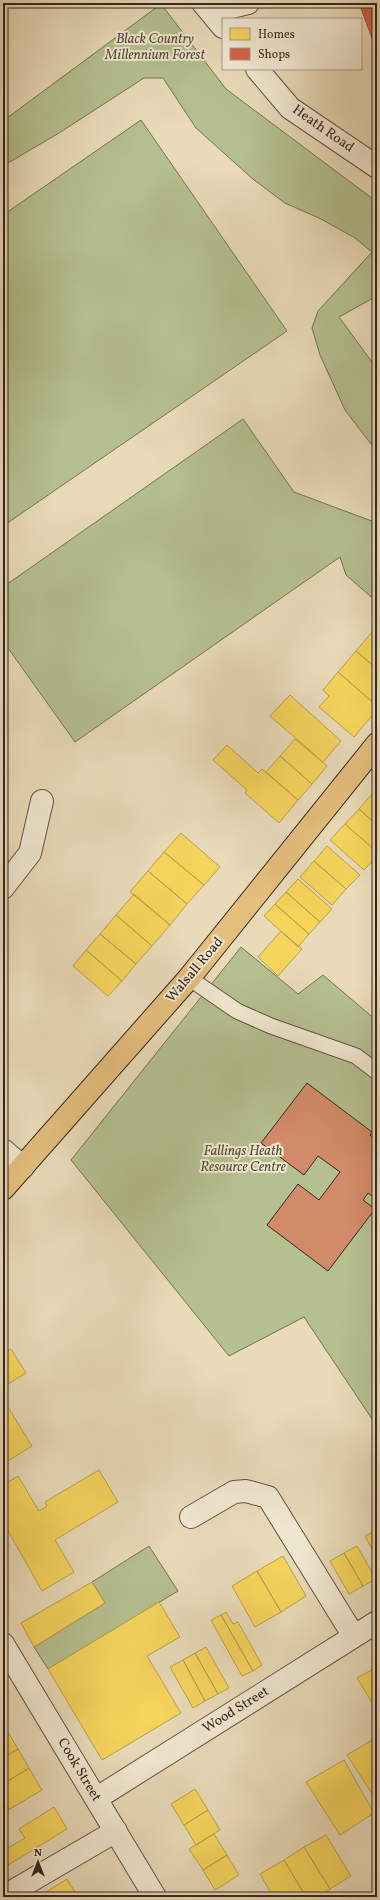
<svg xmlns="http://www.w3.org/2000/svg" width="380" height="1900" font-family="Vollkorn,serif">
  <rect width="100%" height="100%" fill="#e9dbb9"/>
  <filter id="stains"><feTurbulence type="fractalNoise" baseFrequency=".005" numOctaves="4"/><feColorMatrix values="0 0 0 0 .2 0 0 0 0 .09 0 0 0 0 .02 0 0 0 .5 -.17"/></filter>
  <radialGradient id="worn" r=".72"><stop offset=".6" stop-color="#630" stop-opacity="0"/><stop offset="1" stop-color="#630" stop-opacity=".3"/></radialGradient>
  <path fill="#b5c090" stroke="#767256" d="M161,4l65,85 151,113v94l-38,21 38,52v78l-6,-3 -26,-34 -25,-55 -8,-27 6,-17 54,-59 -17,-14 -34,-19 -36,-16 -31,-23 -58,-52 -33,-50h-19l-85,55 -56,33v-45z
    M141,120l146,211 -284,195v-311z
    M243,419l51,73 83,31v79l-31,-27 -6,-18 -265,185 -72,-101v-54z
    M241,947l57,47 25,-19 54,46v399l-3,2 -70,-105 -75,39 -158,-196z
    M149,1546l29,45 -130,78 -14,-22 71,-44 -13,-21z"/>
  <path fill="#f6d55c" stroke="#bca049" d="M373,631l4,3v35l-21,-18z
    M356,651l21,18v37l-39,-34z
    M338,672l39,34v4l-23,27 -35,-30 10,-11 -6,-6z
    M290,695l51,46 -18,21 -53,-46z
    M295,739l32,27 -15,18 -32,-28z
    M227,745l31,28 4,-4 36,31 -19,23 -34,-30 2,-3 -34,-30z
    M280,756l32,28 -14,16 -32,-28z
    M373,793l4,4v28l-18,-16z
    M359,809l18,16v27l-32,-28z
    M345,824l32,28v4l-13,14 -34,-30z
    M181,833l39,34 -16,18 -40,-33z
    M327,846l33,29 -14,14 -32,-28z
    M164,852l40,33 -17,19 -39,-33z
    M314,861l32,28 -14,16 -32,-28z
    M148,871l39,33 -17,21 -40,-33z
    M298,879l34,30 -12,13 -34,-30z
    M286,892l34,30 -11,12 -34,-30z
    M134,894l36,31 -18,21 -36,-31z
    M275,904l34,30 -11,13 -34,-31z
    M116,915l36,31 -16,18 -36,-30z
    M281,931l21,18 -24,27 -20,-19z
    M100,934l36,30 -14,17 -36,-31z
    M86,950l36,31 -14,15 -35,-30z
    M11,1349l15,24 -23,14v-33z
    M4,1401l28,45 -29,18v-62z
    M99,1470l19,32 -63,38 19,32 -32,19 -39,-69v-37l15,-9 21,35 8,-5 -2,-4z
    M377,1530v28l-12,-22z
    M357,1546l19,33 -13,7 -19,-33z
    M344,1553l19,33 -14,8 -19,-33z
    M283,1556l23,40 -25,16 -24,-41z
    M257,1571l24,41 -26,15 -23,-41z
    M92,1582l13,21 -71,44 -13,-24z
    M159,1602l21,35 -33,19 34,57 -79,47 -54,-91z
    M226,1612l7,12 5,-2 24,43 -9,6 -32,-56z
    M221,1615l32,56 -11,5 -31,-56z
    M206,1647l23,41 -11,6 -23,-41z
    M195,1653l23,41 -13,7 -22,-41z
    M183,1660l22,41 -12,7 -23,-41z
    M377,1667v44l-20,-33z
    M6,1729l12,20 -15,9v-26z
    M377,1737v56l-4,2 -26,-40z
    M18,1749l11,19 -26,16v-26z
    M344,1760l30,53 -34,22 -34,-53z
    M29,1768l13,22 -39,23v-29z
    M195,1789l13,21 -24,15 -13,-21z
    M54,1807l13,22 -62,38 -2,-3v-13l22,-13 -6,-9z
    M208,1810l12,20 -24,15 -12,-20z
    M214,1834l13,21 -24,15 -14,-21z
    M326,1835l25,41 -21,13 -26,-42z
    M304,1847l26,42 -11,8h-13l-22,-37z
    M227,1855l12,20 -24,15 -12,-20z
    M284,1860l22,37h-33l-13,-23z
    M67,1879l11,18h-40z"/>
  <path fill="#d6604d" stroke="#a64e3f" d="M359,3h18v49z"/>
  <path fill="#d28b68" stroke="#36251d" d="M307,1083l65,49 -2,3 7,6v59l-9,-7 -5,7 12,9 -47,62 -61,-46 31,-41 21,16 21,-28 -22,-16 -14,19 -43,-32z"/>
  <g fill="none" stroke-linecap="round" stroke-linejoin="round">
    <defs>
      <path id="service" d="M189,978l48,33 34,15 85,30 21,16"/>
      <path id="minor" d="M211,12l37,-9
        M3,888l27,-35 12,-52
        M3,1150l20,17
        M191,1517l43,-25 12,-1 22,6 85,138
        M3,1644l152,253
        M97,1798l280,-176
        M3,1897l113,-66"/>
      <path id="tertiary" d="M203,3l20,24
        M257,69l33,39 87,59"/>
      <path id="primary" d="M3,1189l186,-211 188,-234"/>
    </defs>
    <use href="#service" stroke="#635244" stroke-width="17"/>
    <use href="#minor" stroke="#635244" stroke-width="24"/>
    <use href="#tertiary" stroke="#635244" stroke-width="24"/>
    <use href="#primary" stroke="#36251d" stroke-width="24"/>
    <use href="#service" stroke="#f1e8d2" stroke-width="15"/>
    <use href="#minor" stroke="#f1e8d2" stroke-width="22"/>
    <use href="#tertiary" stroke="#f1e8d2" stroke-width="22"/>
    <use href="#primary" stroke="#e4be7c" stroke-width="22"/>
  </g>
  <g text-anchor="middle" dominant-baseline="central" stroke-width="4" stroke-linejoin="round" paint-order="stroke">
    <g font-size="14" font-style="italic" fill="#564c3a" stroke="#f1e8d2">
      <text x="155" y="39">Black Country<tspan x="155" dy="16">Millennium Forest</tspan></text>
      <text x="243" y="1151">Fallings Heath<tspan x="243" dy="16">Resource Centre</tspan></text>
    </g>
    <g font-size="14" fill="#36251d" stroke="#f1e8d2">
      <text transform="translate(323 129) rotate(35)">Heath Road</text>
      <text transform="translate(195 970) rotate(-50)">Walsall Road</text>
      <text transform="translate(236 1710) rotate(-32)">Wood Street</text>
      <text transform="translate(79 1770) rotate(59)">Cook Street</text>
    </g>
  </g>
  <rect width="380" height="1900" fill="none" stroke="#e9dbb9" stroke-width="16"/>
  <rect x="4" y="4" width="372" height="1892" fill="none" stroke="#36251d" stroke-width="2"/>
  <rect x="8" y="8" width="364" height="1884" fill="none" stroke="#36251d"/>
  <rect x="222" y="18" width="140" height="52" fill="#f1e8d2" stroke="#a69a8a"/>
  <rect x="230" y="28" width="20" height="12" fill="#f6d55c" stroke="#a69a8a"/>
  <text x="258" y="38" font-size="12" fill="#36251d">Homes</text>
  <rect x="230" y="48" width="20" height="12" fill="#d6604d" stroke="#a69a8a"/>
  <text x="258" y="58" font-size="12" fill="#36251d">Shops</text>
  <g transform="translate(38 1862)" stroke="#f1e8d2" stroke-width="3" paint-order="stroke">
  <path d="M0-3L7 15L0 10L-7 15Z" fill="#36251d"/>
  <text y="-6" font-size="11" font-weight="bold" text-anchor="middle" fill="#36251d">N</text>
  </g>
  <rect width="100%" height="100%" filter="url(#stains)"/>
  <rect width="100%" height="100%" fill="url(#worn)"/>
</svg>
